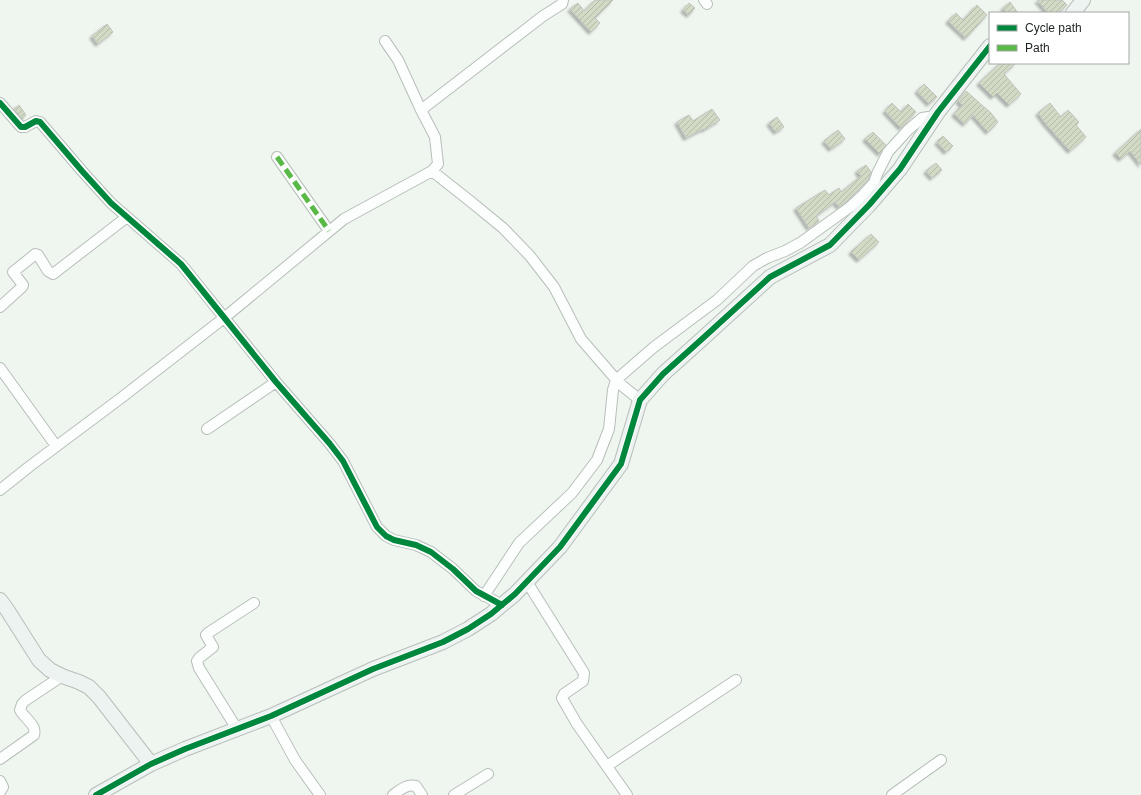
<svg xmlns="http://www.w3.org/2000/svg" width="1141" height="795" font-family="Helvetica,sans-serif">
  <defs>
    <pattern id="building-hatch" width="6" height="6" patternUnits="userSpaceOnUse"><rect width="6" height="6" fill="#d2dac5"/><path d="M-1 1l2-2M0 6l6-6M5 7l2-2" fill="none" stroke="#b4bba9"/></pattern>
    <filter id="shadow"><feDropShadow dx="-2.5" dy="2.5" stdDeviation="1" flood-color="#0004"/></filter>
  </defs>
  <rect width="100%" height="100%" fill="#eef6ef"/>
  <path fill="url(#building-hatch)" stroke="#c0c4be" filter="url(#shadow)" d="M595,0h18l-18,18 5,5 -9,9 -21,-23 8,-6 6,8z
    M1037,0h25l5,5 -9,8h-10z
    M1010,2l8,11h-11l-4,-5z
    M689,3l6,5 -6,7 -6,-5z
    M977,5l10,10 -21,23 -18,-17 8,-8 7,7z
    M107,24l6,8 -15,12 -6,-8z
    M1000,63h16l-12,11 17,20 -12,11 -12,-12 -4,4 -14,-14z
    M924,84l13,13 -8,7 -12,-13z
    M966,91l25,22 7,9 -10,10 -15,-17 -8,9 -11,-10 8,-9 -4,-4z
    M892,103l9,9 7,-8 8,8 -15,16 -16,-17z
    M1050,103l11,14 7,-7 11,12 -3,3 10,12 -16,14 -24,-27 -8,-11z
    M19,105l7,10 -4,4 -8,-10z
    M712,109l8,11 -16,10 -1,-1 -17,9 -9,-16 12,-7 4,6z
    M777,117l7,10 -8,5 -7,-9z
    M1141,129v36l-11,-14 -9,8 -6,-6z
    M838,130l7,9 -14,10 -7,-8z
    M873,132l13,13 -6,9 -15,-15z
    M943,136l10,10 -7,6 -9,-10z
    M936,163l6,7 -10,8 -6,-7z
    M866,165l5,7 -3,8 -21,21 -8,6 -4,-5 -19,14 3,5 -10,7 -13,-20 29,-18 4,5 10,-7 2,4 20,-16 -4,-5z
    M871,234l8,8 -20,18 -8,-8z"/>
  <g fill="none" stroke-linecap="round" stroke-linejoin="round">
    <defs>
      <path id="street" d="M704,0l3,4
        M0,103l21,24h4l11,-6 4,1 42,49 29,32 70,61 95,118 54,62 13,17 34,66 9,9 8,4 22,5 15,7 22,17 23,22 26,14
        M421,110l122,-94 19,-12 1,-4
        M277,157l52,74
        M432,171l38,30 33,27 27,28 24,31 27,52 39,45 20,16
        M0,307l22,-20 1,-2 -10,-13 20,-16 2,-2 3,1 10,16 5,3 74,-57
        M0,368l56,78
        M207,429l69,-47
        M0,490l30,-24 91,-68 103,-80 120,-99 88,-48 6,-7 -3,-27 -14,-27 -23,-50 -13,-19
        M527,582l57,91 -1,8 -19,13 -2,4 15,26 50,71
        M484,596l35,-53 53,-50 25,-33 12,-31 4,-39 3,-10 38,-33 63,-47 36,-34 14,-8 18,-7 15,-8 50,-36 13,-12 11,-12 3,-9 11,-22 20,-22 14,-12 13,-2
        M271,716l24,44 25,35
        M237,729l-38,-61 -2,-7 2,-3 14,-11 -7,-12 2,-2 46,-30
        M0,759l34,-24c3,-10 -9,-16 -14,-25l2,-6 4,-4 36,-24
        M607,766l129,-86
        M0,781l3,6 -3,5
        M393,795c7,-5 13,-11 23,-9l6,9
        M454,795l34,-21
        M892,795l49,-35"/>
      <path id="secondary" d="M1073,13l10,-13
        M0,600l6,8 33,52 11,10 12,6 17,6 10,5 10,10 52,67
        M96,795l55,-31 34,-15 86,-33 102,-47 70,-27 25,-13 23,-15 24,-20 45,-47 61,-83 19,-64 23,-26 39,-35 68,-62 60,-32 39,-40 31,-36 38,-57 52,-66"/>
    </defs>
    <use href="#street" stroke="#b8beb9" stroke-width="12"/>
    <use href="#secondary" stroke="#b8beb9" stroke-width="16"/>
    <use href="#street" stroke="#fcfefd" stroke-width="10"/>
    <use href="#secondary" stroke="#edf3f1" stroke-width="14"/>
    <path stroke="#58b947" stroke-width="5" stroke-dasharray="10 5" stroke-linecap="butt" d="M277,157l52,74"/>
    <defs>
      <path id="cycleway" d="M0,103l21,24h4l11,-6 4,1 42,49 29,32 70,61 95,118 54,62 13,17 34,66 9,9 8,4 22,5 15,7 22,17 23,22 26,14
        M96,795l55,-31 34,-15 86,-33 102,-47 70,-27 25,-13 23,-15 24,-20 45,-47 61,-83 19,-64 23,-26 39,-35 68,-62 60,-32 39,-40 31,-36 38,-57 52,-66"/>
    </defs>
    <use href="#cycleway" stroke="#fff" stroke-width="8"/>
    <use href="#cycleway" stroke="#00873e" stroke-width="6"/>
  </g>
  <rect x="989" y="12" width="140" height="52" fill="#ffffff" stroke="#a4a7a5"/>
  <rect x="997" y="25" width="20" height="6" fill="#00873e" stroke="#a4a7a5"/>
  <text x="1025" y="32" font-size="12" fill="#1c221d">Cycle path</text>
  <rect x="997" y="45" width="20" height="6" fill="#58b947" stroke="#a4a7a5"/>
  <text x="1025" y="52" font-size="12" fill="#1c221d">Path</text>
</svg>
